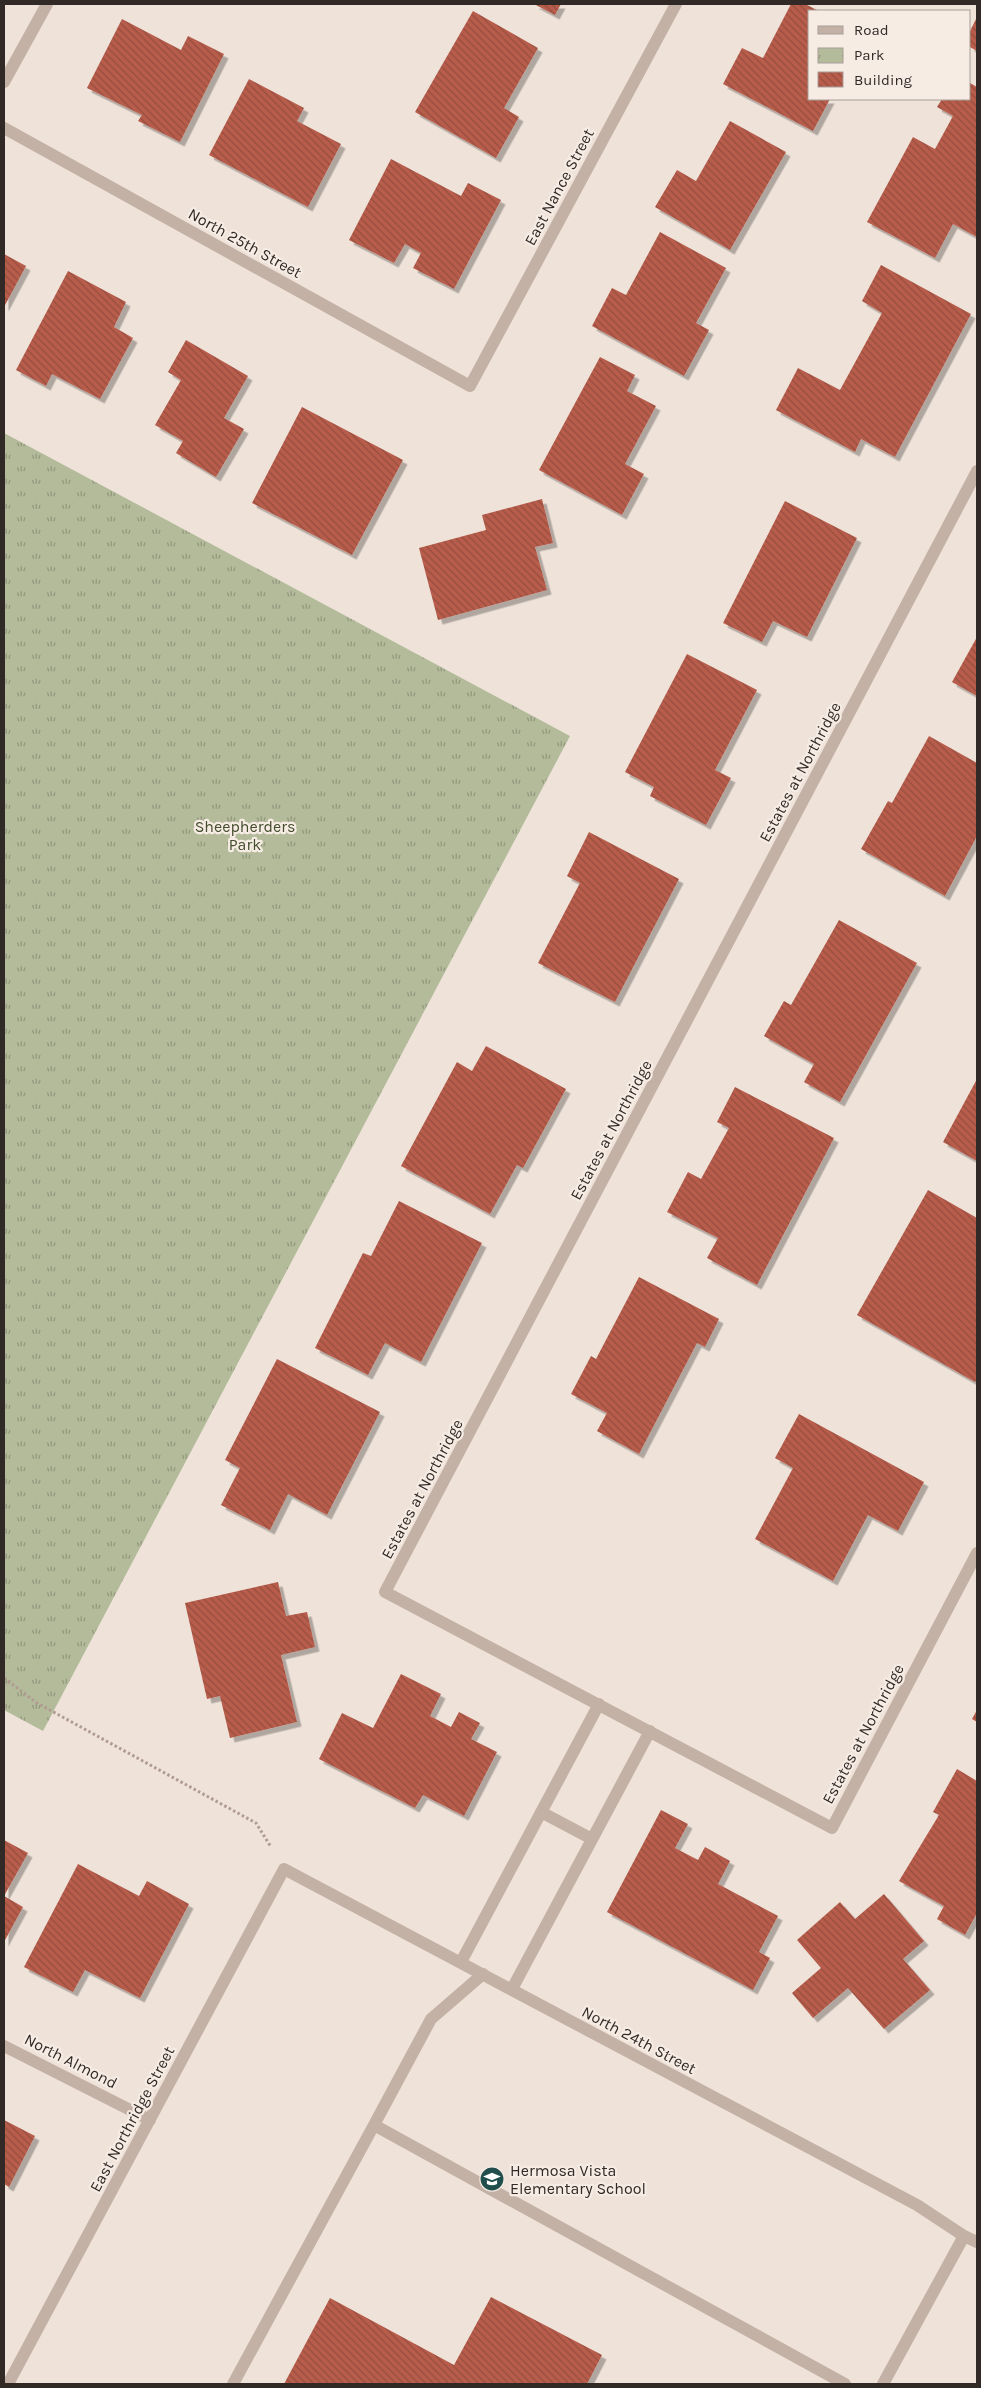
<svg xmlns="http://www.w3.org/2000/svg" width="981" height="2388" font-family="Karla,sans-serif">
  <defs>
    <pattern id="park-tufts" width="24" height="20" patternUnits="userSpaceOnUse" patternTransform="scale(1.25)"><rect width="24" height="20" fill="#b3bb9a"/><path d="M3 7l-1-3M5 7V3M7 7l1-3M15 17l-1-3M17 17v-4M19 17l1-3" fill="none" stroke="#92987d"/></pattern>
    <pattern id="building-back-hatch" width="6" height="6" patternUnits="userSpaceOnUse" patternTransform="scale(1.25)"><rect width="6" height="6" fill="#b85d4c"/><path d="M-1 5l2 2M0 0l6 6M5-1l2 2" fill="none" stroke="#964d3f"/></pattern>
    <filter id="shadow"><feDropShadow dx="4.5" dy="4.5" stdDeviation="0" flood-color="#0004"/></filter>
  </defs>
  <rect width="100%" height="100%" fill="#eee2d9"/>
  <path fill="url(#park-tufts)" d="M4,433l566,303 -527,995 -39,-21z"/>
  <path fill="url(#building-back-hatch)" filter="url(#shadow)" d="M534,4h27l-6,11z
    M791,4h14l14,7h-9v88h20l-17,32 -90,-47 19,-36 21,10z
    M473,11l65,37 -34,60 15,9 -23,41 -81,-46z
    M977,17v34l-7,-4v-16z
    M122,19l59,31 7,-14 36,18 -44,88 -42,-21 4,-6 -55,-27z
    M249,79l55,29 -7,13 44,23 -33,63 -99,-52z
    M970,83l7,4v150l-24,-13 -18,34 -68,-36 46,-85 22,12 18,-33 -16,-9 5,-8h28z
    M730,121l56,31 -56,98 -75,-43 22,-37 19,11z
    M391,159l70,37 7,-13 33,17 -47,89 -41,-21 8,-15 -16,-9 -11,19 -45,-23z
    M660,232l66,36 -30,55 13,7 -25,46 -92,-50 20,-38 14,7z
    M4,254l22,12 -22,41z
    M881,265l90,49 -76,143 -34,-18 -6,13 -79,-42 22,-42 42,22 42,-77 -20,-12z
    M68,271l58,31 -12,25 19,11 -33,61 -48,-25 -6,12 -30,-16z
    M186,340l62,36 -24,42 20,11 -28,48 -40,-24 7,-12 -28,-16 26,-45 -13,-8z
    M600,357l35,18 -8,16 29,15 -31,58 19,10 -22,41 -83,-45z
    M302,407l101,53 -51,95 -100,-52z
    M542,499l11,44 -18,4 12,43 -109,30 -19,-72 67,-18 -4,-15z
    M785,501l72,37 -50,99 -34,-16 -11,21 -39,-19z
    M977,637v59l-25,-14z
    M687,654l70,36 -42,80 16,8 -25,47 -56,-29 4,-9 -29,-15z
    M929,736l48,27v73l-32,60 -84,-47 27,-48 4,2z
    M589,832l90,47 -64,123 -77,-39 42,-80 -13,-7z
    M839,920l78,43 -77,139 -36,-20 10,-18 -50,-28 20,-35 7,4z
    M486,1046l80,43 -43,79 -6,-3 -27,49 -89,-48 56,-104 15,9z
    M977,1079v82l-34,-19z
    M735,1087l99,51 -77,147 -50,-27 11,-20 -51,-26 21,-40 13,7 28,-51 -12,-6z
    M928,1190l49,28v161l-2,3 -118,-67z
    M399,1201l83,42 -61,119 -36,-19 -17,32 -53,-27 48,-95 8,3z
    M639,1277l80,42 -14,28 -8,-4 -58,111 -42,-23 10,-18 -36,-19 20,-38 5,3z
    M277,1359l103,53 -53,103 -39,-21 -18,36 -49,-25 19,-37 -15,-8z
    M799,1414l125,68 -26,49 -30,-16 -35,66 -78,-42 38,-71 -18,-10z
    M278,1582l8,34 21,-4 8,35 -34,8 16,67 -67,16 -10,-42 -13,3 -22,-96z
    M401,1674l40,20 -11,22 21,11 8,-15 21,11 -9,16 26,13 -33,64 -41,-21 -8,13 -96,-49 23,-46 31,15z
    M977,1710v12l-5,-3z
    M957,1769l20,12v132l-12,22 -28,-16 7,-13 -45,-25 40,-66 -6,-3z
    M661,1810l27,14 -13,24 23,12 7,-13 25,14 -12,23 60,32 -19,36 11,6 -17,32 -146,-78z
    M4,1840l24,13 -24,43 19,11 -19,35z
    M78,1864l61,32 8,-15 42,23 -49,94 -55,-28 -12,22 -49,-25z
    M884,1894l40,47 -21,18 27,31 -46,39 -36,-41 -35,30 -21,-25 29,-25 -24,-28 43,-38 15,17z
    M4,2120l31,16 -26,51 -5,-3z
    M491,2297l111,58 -15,29h-303l46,-86 124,67z"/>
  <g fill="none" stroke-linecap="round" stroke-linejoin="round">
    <path stroke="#b09b91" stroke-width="3" stroke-dasharray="2.5 2.5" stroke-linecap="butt" d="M4,1678l33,25 219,120 15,24"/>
    <path stroke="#c4b1a6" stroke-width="12" d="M4,82l43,-78
      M4,128l466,258 206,-382
      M977,471l-592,1121 447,236 145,-275
      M541,1812l51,27
      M461,1962l138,-258
      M512,1989l138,-258
      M4,2046l146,74
      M374,2125l57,-106 52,-45
      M8,2384l276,-515 633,336 47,31 13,6
      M233,2384l141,-259 471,259
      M883,2384l81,-148"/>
  </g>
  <defs>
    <symbol id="school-disc" viewBox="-11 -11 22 22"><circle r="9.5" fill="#204e4d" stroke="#f6ece4"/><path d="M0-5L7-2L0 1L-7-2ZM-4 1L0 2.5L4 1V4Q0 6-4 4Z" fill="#fff"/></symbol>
  </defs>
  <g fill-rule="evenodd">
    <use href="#school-disc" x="478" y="2165" width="28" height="28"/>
  </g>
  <g text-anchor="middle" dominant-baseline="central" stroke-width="4.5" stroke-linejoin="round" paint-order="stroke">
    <g font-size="16" fill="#312926" stroke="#f6ece4">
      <text transform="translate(559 187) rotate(-62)">East Nance Street</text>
      <text transform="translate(245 243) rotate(29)">North 25th Street</text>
      <text transform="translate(800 772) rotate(-62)">Estates at Northridge</text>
      <text transform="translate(611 1130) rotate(-62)">Estates at Northridge</text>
      <text transform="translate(422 1489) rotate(-62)">Estates at Northridge</text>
      <text transform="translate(863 1734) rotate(-62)">Estates at Northridge</text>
      <text transform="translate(639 2040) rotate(28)">North 24th Street</text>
      <text transform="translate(71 2061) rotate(27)">North Almond</text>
      <text transform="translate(132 2119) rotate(-62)">East Northridge Street</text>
    </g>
    <g font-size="16" fill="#444d2d" stroke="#f6ece4">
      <text x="245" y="826">Sheepherders<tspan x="245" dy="18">Park</tspan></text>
    </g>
    <g font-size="16" fill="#312926" stroke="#f6ece4" text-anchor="start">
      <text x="510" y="2170">Hermosa Vista<tspan x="510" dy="18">Elementary School</tspan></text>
    </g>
  </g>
  <rect width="981" height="2388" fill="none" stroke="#312926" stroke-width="10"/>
  <rect x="808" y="10" width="162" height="90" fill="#f6ece4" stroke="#a79e98"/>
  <rect x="818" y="26" width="25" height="8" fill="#c4b1a6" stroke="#a79e98"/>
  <text x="854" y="35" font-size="15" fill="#312926">Road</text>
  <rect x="818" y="48" width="25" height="15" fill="url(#park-tufts)" stroke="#a79e98"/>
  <text x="854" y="60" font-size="15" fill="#312926">Park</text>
  <rect x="818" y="72" width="25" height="15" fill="url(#building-back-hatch)" stroke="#a79e98"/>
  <text x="854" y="85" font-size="15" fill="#312926">Building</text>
</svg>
